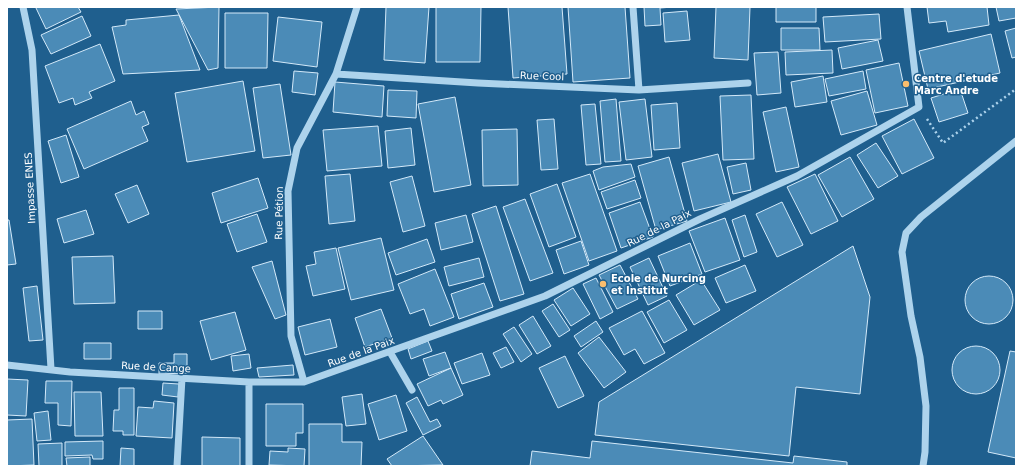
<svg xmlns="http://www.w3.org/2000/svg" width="1023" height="473" font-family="'DejaVu Sans',sans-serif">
  <rect width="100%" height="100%" fill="#1f5f8e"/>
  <path fill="#4b8bb7" stroke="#d3e9f9" d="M37,7h41l3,5 -35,17 -10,-21z
    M219,7l-1,61 -10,2 -32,-61z
    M386,7h43l-4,56 -41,-3z
    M436,7h45l-1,55h-44z
    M508,7h54l5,67 -54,4z
    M568,7h57l5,71 -57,4z
    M644,7h29l-13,1 1,17 -16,1z
    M716,7h34l-2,53 -34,-2z
    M776,7h40v15h-40z
    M927,7h60l2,18 -41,7 -2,-11 -17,2z
    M996,7h20v11l-17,3z
    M687,11l3,29 -25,2 -2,-29z
    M225,13h43l-1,55h-42z
    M879,14l2,25 -56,3 -2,-25z
    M179,15l21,55 -77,4 -11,-47 14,-2v-5z
    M82,16l9,20 -40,18 -10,-19z
    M278,17l44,5 -5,45 -44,-6z
    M781,28h38l1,22h-39z
    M1016,28v29l-4,1 -7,-27z
    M991,34l9,39 -72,16 -9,-38z
    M878,40l5,21 -41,8 -4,-21z
    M100,44l15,37 -26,11 3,6 -17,7 -2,-7 -14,5 -14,-37z
    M832,50l1,23 -47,2 -1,-23z
    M778,52l3,41 -24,2 -3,-42z
    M899,63l9,43 -33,7 -9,-43z
    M294,71l24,2 -3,22 -23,-3z
    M863,71l3,18 -37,7 -4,-17z
    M823,76l4,26 -32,5 -4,-25z
    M243,81l12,70 -68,11 -12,-69z
    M335,82l49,4 -2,31 -49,-5z
    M280,84l11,71 -28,3 -10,-70z
    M960,89l8,24 -29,9 -8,-24z
    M388,90l29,1 -1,27 -29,-2z
    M867,91l10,34 -36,10 -10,-34z
    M751,95l3,64 -31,1 -3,-64z
    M455,97l16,88 -37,7 -16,-88z
    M616,99l5,62 -16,1 -5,-61z
    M645,99l7,58 -26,3 -7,-58z
    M131,101l5,14 8,-4 5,13 -7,3 6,14 -64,28 -17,-40z
    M677,103l3,45 -26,2 -3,-45z
    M595,104l6,60 -15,1 -5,-60z
    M786,107l13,60 -23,5 -13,-60z
    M554,119l4,50 -17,1 -4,-50z
    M914,119l20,39 -32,16 -20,-38z
    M378,126l4,40 -55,5 -4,-41z
    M411,128l4,37 -27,3 -3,-37z
    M517,129l1,56 -35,1 -1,-56z
    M66,135l13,42 -18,6 -13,-42z
    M876,143l22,33 -20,12 -21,-33z
    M718,154l13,48 -37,9 -12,-48z
    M669,157l18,64 -31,9 -18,-64z
    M850,157l24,42 -32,18 -24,-42z
    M746,163l5,27 -18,4 -6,-27z
    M631,164l4,13 -36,13 -6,-19 10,-4z
    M350,174l5,47 -26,3 -4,-48z
    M590,174l27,77 -28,10 -27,-78z
    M815,174l23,47 -27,13 -24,-47z
    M412,176l13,50 -22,6 -13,-50z
    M258,178l10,30 -47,15 -9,-30z
    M635,180l6,18 -34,11 -6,-17z
    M557,184l19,53 -27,10 -19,-53z
    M137,185l12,29 -21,9 -13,-29z
    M525,199l28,74 -23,8 -27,-74z
    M640,202l13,35 -32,11 -12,-35z
    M782,202l21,43 -26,12 -21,-43z
    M496,206l28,88 -24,7 -28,-87z
    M86,210l8,24 -30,9 -7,-24z
    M257,214l10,28 -30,10 -10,-28z
    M466,215l7,27 -32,8 -6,-27z
    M745,215l12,37 -13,5 -12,-37z
    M725,218l15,42 -35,12 -16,-41z
    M7,220h2l7,44 -9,1z
    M381,238l13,52 -43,10 -13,-52z
    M427,239l8,23 -39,13 -8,-22z
    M581,241l8,24 -25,9 -8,-24z
    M690,243l12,31 -32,12 -12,-30z
    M853,246l17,51 -10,97 -64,-7 -7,69 -194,-21 4,-33z
    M336,248l9,41 -32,7 -7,-30 10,-2 -2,-12z
    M113,256l2,47 -41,1 -2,-47z
    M479,258l5,19 -35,9 -5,-19z
    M649,258l18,38 -19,9 -18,-38z
    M272,261l14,54 -11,4 -23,-52z
    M620,265l18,34 -21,10 -18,-34z
    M745,265l11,26 -30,12 -11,-25z
    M435,269l19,48 -24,9 -6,-17 -14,5 -12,-30z
    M965 300a24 24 0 1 1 48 0a24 24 0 1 1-48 0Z
    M596,278l17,34 -13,7 -17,-35z
    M701,280l19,30 -26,15 -18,-30z
    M484,283l9,24 -34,12 -8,-25z
    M37,286l6,54 -14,1 -6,-53z
    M573,288l17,26 -19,12 -17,-26z
    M669,300l18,30 -23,13 -17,-31z
    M553,304l17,26 -11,7 -17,-26z
    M381,309l11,29 -27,9 -10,-29z
    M138,311h24v18h-24z
    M642,311l23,42 -21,11 -9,-15 -11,6 -15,-27z
    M235,312l11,38 -35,10 -11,-39z
    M533,316l18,30 -14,8 -18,-29z
    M330,319l7,28 -32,8 -7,-28z
    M596,321l7,11 -22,15 -7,-11z
    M514,327l18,27 -11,8 -18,-28z
    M599,337l27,35 -22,16 -26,-35z
    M428,341l4,10 -21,8 -3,-10z
    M84,343h27v16h-27z
    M952 370a24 24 0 1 1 48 0a24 24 0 1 1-48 0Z
    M506,347l8,15 -13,6 -8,-15z
    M1010,351l6,1v106l-28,-6z
    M445,352l6,16 -22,8 -6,-17z
    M482,353l8,22 -28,9 -8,-21z
    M174,354h13v19l-28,1v-11h15z
    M249,354l2,14 -18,3 -2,-15z
    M565,356l19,40 -26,12 -19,-40z
    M293,365l1,10 -35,2 -2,-9z
    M451,368l12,27 -20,9 -2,-4 -13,6 -11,-22z
    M7,379l21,1 -2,36 -19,-1z
    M46,381h26l-1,45 -13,-1v-22h-13z
    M163,383l16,1 -1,13 -16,-2z
    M119,388h15v47h-11v-4h-10l1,-21h5z
    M74,392h27l2,44h-28z
    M362,394l4,30 -20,2 -4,-29z
    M396,395l11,36 -28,9 -11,-36z
    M417,397l13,25 7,-3 4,7 -18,9 -17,-32z
    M154,401l20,2 -2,35 -36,-2 2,-29 15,1z
    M266,404h37v29h-7v13h-30z
    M48,411l3,29 -14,1 -3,-28z
    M32,419l2,46 -27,1v-46z
    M309,424h33v18h20l-1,24h-52z
    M423,436l20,29 -51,1 -5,-7z
    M202,437l38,1v28h-38z
    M103,441v18h-10l-1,-4 -27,1v-14z
    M592,441l201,22 1,-7 53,6v4h-317l2,-15 58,7z
    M62,443v23h-23l-1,-22z
    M121,448l13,1v17h-14z
    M288,448l17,1 -1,17 -35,-1 1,-14 18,1z
    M90,457v9h-23l-1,-8z"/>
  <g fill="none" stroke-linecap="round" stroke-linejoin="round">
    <path stroke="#add3ec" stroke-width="2.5" stroke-dasharray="2 3" stroke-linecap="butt" d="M927,119l16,24 73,-54"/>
    <path stroke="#add3ec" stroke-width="7" d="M23,7l9,43 19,319
      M633,7l6,83
      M336,74l142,9 161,7 109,-7
      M390,352l22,38
      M7,365l63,7 179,10h55l241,-86 155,-77 97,-43 122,-69 -12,-100
      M304,382l-13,-46 -3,-145 9,-43 39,-74 21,-67
      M177,466l5,-88
      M249,466v-84
      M923,466l2,-14 1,-46 -6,-49 -9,-41 -9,-64 4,-19 15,-16 95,-76"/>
  </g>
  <g fill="#fbbe6d" stroke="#1f5f8e" stroke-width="1.5">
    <circle cx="906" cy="84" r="4"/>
    <circle cx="603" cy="284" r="4"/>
  </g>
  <g text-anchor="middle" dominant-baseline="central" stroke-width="3" stroke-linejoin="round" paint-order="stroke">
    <g font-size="10" fill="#fff" stroke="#1f5f8e">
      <text transform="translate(542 76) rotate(2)">Rue Cool</text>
      <text transform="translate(30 188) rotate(-93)">Impasse ENES</text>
      <text transform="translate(279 213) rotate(-89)">Rue Pétion</text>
      <text transform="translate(659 228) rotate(-27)">Rue de la Paix</text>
      <text transform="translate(361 352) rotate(-20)">Rue de la Paix</text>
      <text transform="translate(156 367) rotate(3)">Rue de Cange</text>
    </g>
    <g font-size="10" font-weight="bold" fill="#fff" stroke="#1f5f8e" text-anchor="start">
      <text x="914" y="78">Centre d'etude<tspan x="914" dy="12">Marc Andre</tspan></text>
      <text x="611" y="278">Ecole de Nurcing<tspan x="611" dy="12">et Institut</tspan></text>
    </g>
  </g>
  <rect width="1023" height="473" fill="none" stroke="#ffffff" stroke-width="16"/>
</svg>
